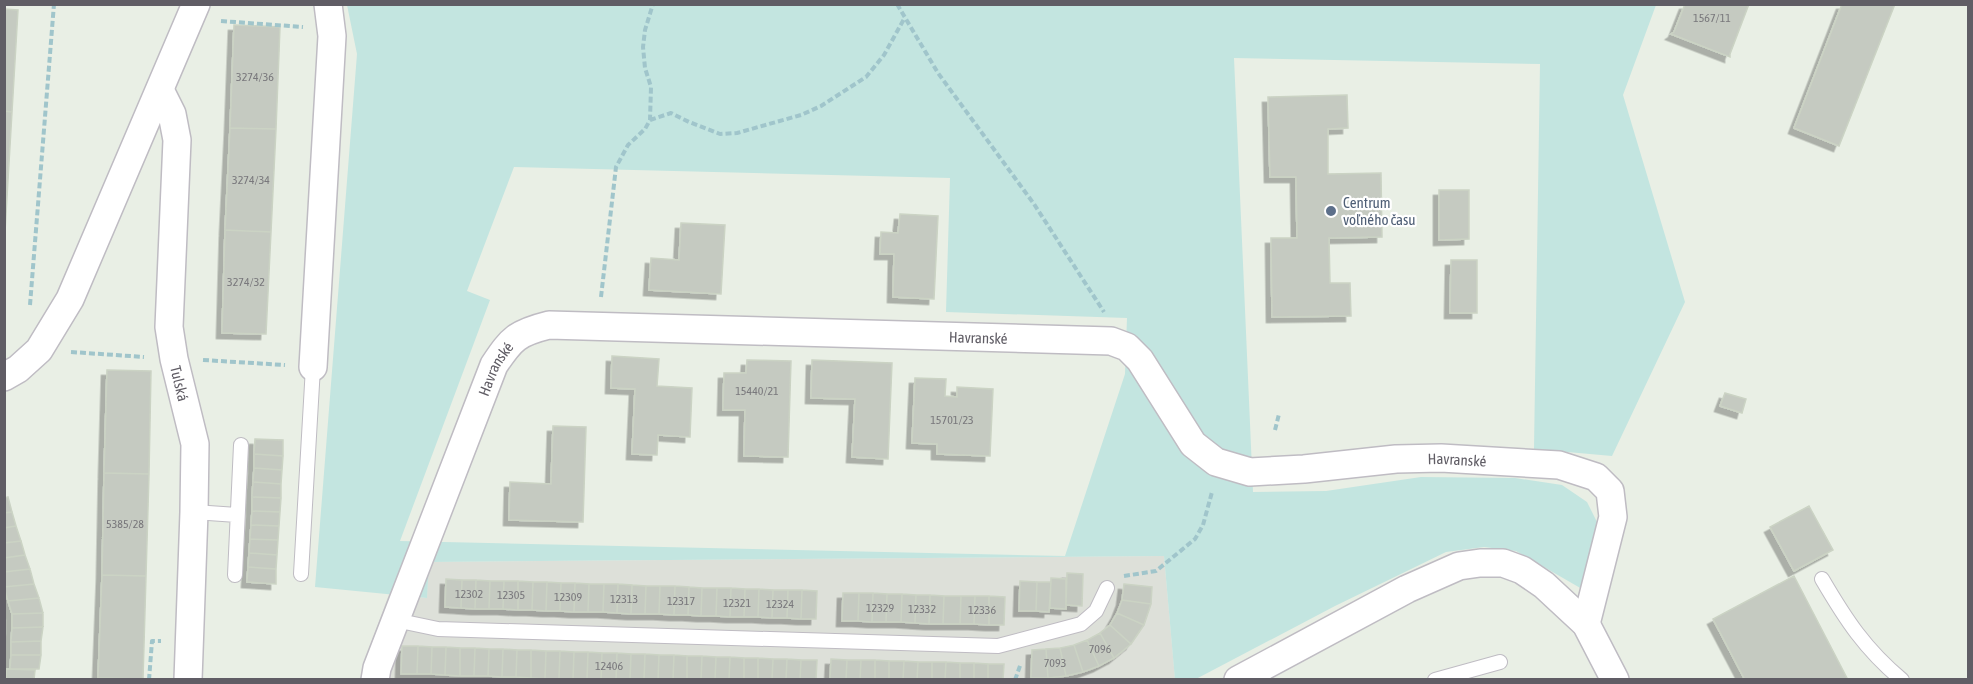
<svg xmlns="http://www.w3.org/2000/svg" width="1973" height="684" font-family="'Asap Condensed',sans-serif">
  <defs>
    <filter id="shadow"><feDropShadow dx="-5.5" dy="5.5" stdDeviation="0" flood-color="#0004"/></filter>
  </defs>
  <rect width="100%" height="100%" fill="#e9efe5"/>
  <path fill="#dde0d9" d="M1164,556l11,123 -813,1v-12l27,-74 38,4 1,-36z"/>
  <path fill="#c3e5e0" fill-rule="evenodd" d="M347,5h1309l-33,90 62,207 -73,154 -78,-7 6,-385 -306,-6 19,434 73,-1 95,-14 94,1 47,7 25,17 11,22 -16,65 -66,-38 -32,-4 -38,5 -111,54 -139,73 -21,1 -11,-124 -735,6 -2,36 -112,-11 42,-533zM514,167l436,11 -4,134 181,6 -2,56 -60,182 -665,-15 90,-241 -23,-9z"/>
  <path fill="#c5cac1" stroke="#cbd3c4" stroke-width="1.5" filter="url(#shadow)" d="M1685,4h64l-19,50v3l-59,-23 3,-2z
    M1842,4h53l-56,142 -45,-18z
    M4,9l14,1 -6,102 -8,-1z
    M234,25l46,2 -4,102 -46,-1z
    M1347,95l1,33 -20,1v45l53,-1 1,64 -53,1 1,45h20l1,33 -79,1 -1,-79h26l-1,-61h-26l-2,-80z
    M4,111l8,1 -6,102h-2z
    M230,128l46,1 -5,103 -46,-2z
    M1439,190h30v49l-30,1z
    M4,214h2l-2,37z
    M900,214l38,2 -4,83 -41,-2 1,-43h-14l1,-22 17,1z
    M681,223l44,2 -4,69 -72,-4 2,-32 28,2z
    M225,230l46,2 -5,102 -44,-1z
    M1451,260h26v53h-27z
    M612,356l47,3 -2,27 35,2 -2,49 -32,-2 -1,20 -25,-1 3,-65 -24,-1z
    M747,360l44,1 -3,96 -44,-1 1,-46h-22l1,-37h22z
    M812,360l80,3 -4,96 -36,-2 3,-58 -44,-1z
    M107,370l44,1 -2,103 -45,-1z
    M915,378l31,1 -1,17 12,1v-10l36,2 -3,67 -53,-2v-10l-25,-1z
    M1725,393l21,6 -4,14 -22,-7z
    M553,426l33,1 -3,95 -74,-2 1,-38 41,2z
    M255,439l28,1v16l-29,-2z
    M254,454l29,2 -1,14 -28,-2z
    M254,468l28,2 -1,14 -28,-2z
    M104,473l45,1 -3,102 -44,-1z
    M253,482l28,2v14l-29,-1z
    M8,497l4,15 -8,1v-15z
    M252,497l29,1 -1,14 -28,-1z
    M1809,506l24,44 -39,21 -24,-44z
    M252,511l28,1 -1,14 -28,-1z
    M12,512l4,14 -12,2v-15z
    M251,525l28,1 -1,14 -28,-1z
    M16,526l5,15 -17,2v-15z
    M250,539l28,1 -1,15 -28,-2z
    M21,541l4,14 -21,3v-15z
    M249,553l28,2 -1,14 -28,-2z
    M25,555l5,14 -26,3v-14z
    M248,567l28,2v15l-29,-2z
    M30,569l4,15 -30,3v-15z
    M1067,573l16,1 -1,32 -16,-1z
    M102,575l44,1 -3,103 -45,-1z
    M1794,576l54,104h-103l-32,-61z
    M1051,578l15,1v30l-16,-1z
    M446,579l16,1 -1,28 -16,-1z
    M462,580h14l-1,29 -14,-1z
    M476,580l14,1 -1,28h-14z
    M490,581h14l-1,28h-14z
    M504,581h14v29l-15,-1z
    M518,581l15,1 -1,28h-14z
    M1020,581l17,1 -1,29h-17z
    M533,582h14l-1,29 -14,-1z
    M547,582l14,1 -1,28h-14z
    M1037,582h14l-2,30 -13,-1z
    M561,583h14l-1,29 -14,-1z
    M575,583l14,1 -1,28h-14z
    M34,584l5,14 -31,3 -4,-14z
    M589,584h15l-1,28h-15z
    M604,584h14l-1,29 -14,-1z
    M618,584l14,1 -1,29 -14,-1z
    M1124,584l28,3 -1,17 -29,-4z
    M632,585l14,1 -1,28h-14z
    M646,586h14l-1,28h-14z
    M660,586h15l-1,29 -15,-1z
    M675,586l14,1 -1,28h-14z
    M689,587l13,1 -1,28 -13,-1z
    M702,588h15l-1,28h-15z
    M717,588h14l-1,29 -14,-1z
    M731,588l14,1 -1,28h-14z
    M745,589h14l-1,28h-14z
    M759,589l14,1 -1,28 -14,-1z
    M773,590h15l-1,28h-15z
    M788,590h14l-1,29 -14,-1z
    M802,590l15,1 -1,28h-15z
    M843,593h16l-1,28h-16z
    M859,593h14l-1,29 -14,-1z
    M873,593l14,1 -1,28h-14z
    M887,594h15l-1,28h-15z
    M902,594l14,1 -1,28 -14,-1z
    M916,595h14l-1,29 -14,-1z
    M930,595l14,1 -1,28h-14z
    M944,596h17l-1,28h-17z
    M961,596h14l-1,28h-14z
    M975,596h14v29l-15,-1z
    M989,596l16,1 -1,28h-15z
    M39,598l4,15 -31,1 -4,-13z
    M1122,600l29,4 -7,21 -27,-12z
    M43,613v14l-31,1v-14z
    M1117,613l27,12 -13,19 -21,-19z
    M1110,625l21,19 -17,14 -14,-25z
    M43,627l-2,14 -30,1 1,-14z
    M1100,633l14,25 -15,8 -12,-26z
    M1087,640l12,26 -16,6 -9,-27z
    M41,641v14h-30v-13z
    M1074,645l9,27 -17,4 -6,-28z
    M402,646h16l-1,28h-16z
    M418,646l14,1 -1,27h-14z
    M432,647h14l-1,28 -14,-1z
    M446,647l14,1v28l-15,-1z
    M460,648h15l-1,28h-14z
    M475,648l14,1 -1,27h-14z
    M1060,648l6,28 -18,2 -2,-29z
    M489,649h14l-1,28 -14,-1z
    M503,649l14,1 -1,27h-14z
    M1046,649l2,29h-17l1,-28z
    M517,650h14v28l-15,-1z
    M531,650l15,1 -1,28 -14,-1z
    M546,651h14l-1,28h-14z
    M560,651l14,1 -1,28 -14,-1z
    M574,652h14l-1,28h-14z
    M588,652l14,1 -1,27h-14z
    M602,653h15l-1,27h-15z
    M617,653l14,1 -1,26h-14z
    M631,654h14l-1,26h-14z
    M645,654l14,1 -1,25h-14z
    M11,655h30l-2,14h-29z
    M659,655h15l-1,25h-15z
    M674,655l13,1v24h-14z
    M687,656h15l-1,24h-14z
    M702,656l14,1 -1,23h-14z
    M716,657h14l-1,23h-14z
    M730,657l14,1v22h-15z
    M744,658h14v22h-14z
    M758,658l15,1 -1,21h-14z
    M773,659h14l-1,21h-14z
    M787,659l14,1 -1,20h-14z
    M831,659l16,1 -1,20h-16z
    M801,660h16l-1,20h-16z
    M847,660h14l-1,20h-14z
    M861,660h14v20h-15z
    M875,660l14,1v19h-14z
    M889,661h15l-1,19h-14z
    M904,661l14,1 -1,18h-14z
    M918,662h14v18h-15z
    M932,662h14l-1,18h-13z
    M946,662l14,1v17h-15z
    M960,663h14v17h-14z
    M974,663l14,1v16h-14z
    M988,664h16l-1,16h-15z
    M6,669l29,1 -1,10h-28z"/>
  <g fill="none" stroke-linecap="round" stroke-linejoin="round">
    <defs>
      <path id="lane" d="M194,512l43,3
        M301,574l12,-207
        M235,575l6,-130
        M1822,579c24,41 43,70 80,101
        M395,620l43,9 560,17 83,-22 15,-13 11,-23
        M1435,680l65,-18"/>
      <g id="street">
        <path id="s1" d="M160,90l12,24 5,26 -8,187 5,32 21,85 -1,68 -6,168"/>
        <path d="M313,367l19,-331 -4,-32"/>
        <path d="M4,377l14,-8 21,-19 31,-51 126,-295"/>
        <path id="s2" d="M375,680l2,-12 117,-303c18,-27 23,-32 55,-40l562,16 16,6 13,13 53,84 23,18 34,10 54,-3 92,-10 45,-1 118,7 37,12 14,14 3,26 -27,107"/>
        <path d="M1238,680l169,-91 52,-23 21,-3h23l19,7 22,15 42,39 29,56"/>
      </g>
    </defs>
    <use href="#lane" stroke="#bfbcc3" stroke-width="16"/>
    <use href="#street" stroke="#bfbcc3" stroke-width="30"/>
    <path stroke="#a0c5cb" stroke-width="4" stroke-dasharray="6 3" stroke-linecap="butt" d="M897,4l41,69 96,131 70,108
      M221,21l82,6
      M650,120l21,-7 18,9 31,12 17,-1 64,-18 20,-9 45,-29 18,-22 20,-36
      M601,297l15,-130 12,-22 17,-16 5,-9 1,-33 -6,-19 -2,-21 2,-17 8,-26
      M30,305l24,-301
      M71,352l73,5
      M203,360l82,5
      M1275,430l4,-16
      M1124,576l32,-5 39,-32 8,-14 9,-33
      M149,680l3,-39h9
      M1015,680l6,-17"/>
    <use href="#lane" stroke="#fff" stroke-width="14"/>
    <use href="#street" stroke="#fff" stroke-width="27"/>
  </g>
  <circle fill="#5c6f8a" stroke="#fff" stroke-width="2" cx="1331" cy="211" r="6"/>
  <g text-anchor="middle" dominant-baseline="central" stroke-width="4.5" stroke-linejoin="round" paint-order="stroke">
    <g font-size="12" fill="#79787c">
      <text x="1712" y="18">1567/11</text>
      <text x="255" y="77">3274/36</text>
      <text x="251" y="180">3274/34</text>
      <text x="246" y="282">3274/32</text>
      <text x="757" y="391">15440/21</text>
      <text x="952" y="420">15701/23</text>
      <text x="125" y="524">5385/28</text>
      <text x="469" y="594">12302</text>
      <text x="511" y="595">12305</text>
      <text x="568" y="597">12309</text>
      <text x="624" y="599">12313</text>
      <text x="681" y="601">12317</text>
      <text x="737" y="603">12321</text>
      <text x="780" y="604">12324</text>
      <text x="880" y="608">12329</text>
      <text x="922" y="609">12332</text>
      <text x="982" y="610">12336</text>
      <text x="1100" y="649">7096</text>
      <text x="1055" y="663">7093</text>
      <text x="609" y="666">12406</text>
    </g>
    <g font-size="15" fill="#4e5e75" stroke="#fff" text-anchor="start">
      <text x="1343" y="202">Centrum<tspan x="1343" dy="17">voľného času</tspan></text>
    </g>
    <g font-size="15" fill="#605d65" stroke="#fff">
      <text stroke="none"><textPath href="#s2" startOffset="837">Havranské</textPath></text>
      <text stroke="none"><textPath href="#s2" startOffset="334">Havranské</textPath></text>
      <text stroke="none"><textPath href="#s1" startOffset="298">Tulská</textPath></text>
      <text stroke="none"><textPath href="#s2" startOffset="1377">Havranské</textPath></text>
    </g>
  </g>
  <rect width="1973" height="684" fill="none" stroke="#605d65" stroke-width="12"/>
</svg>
